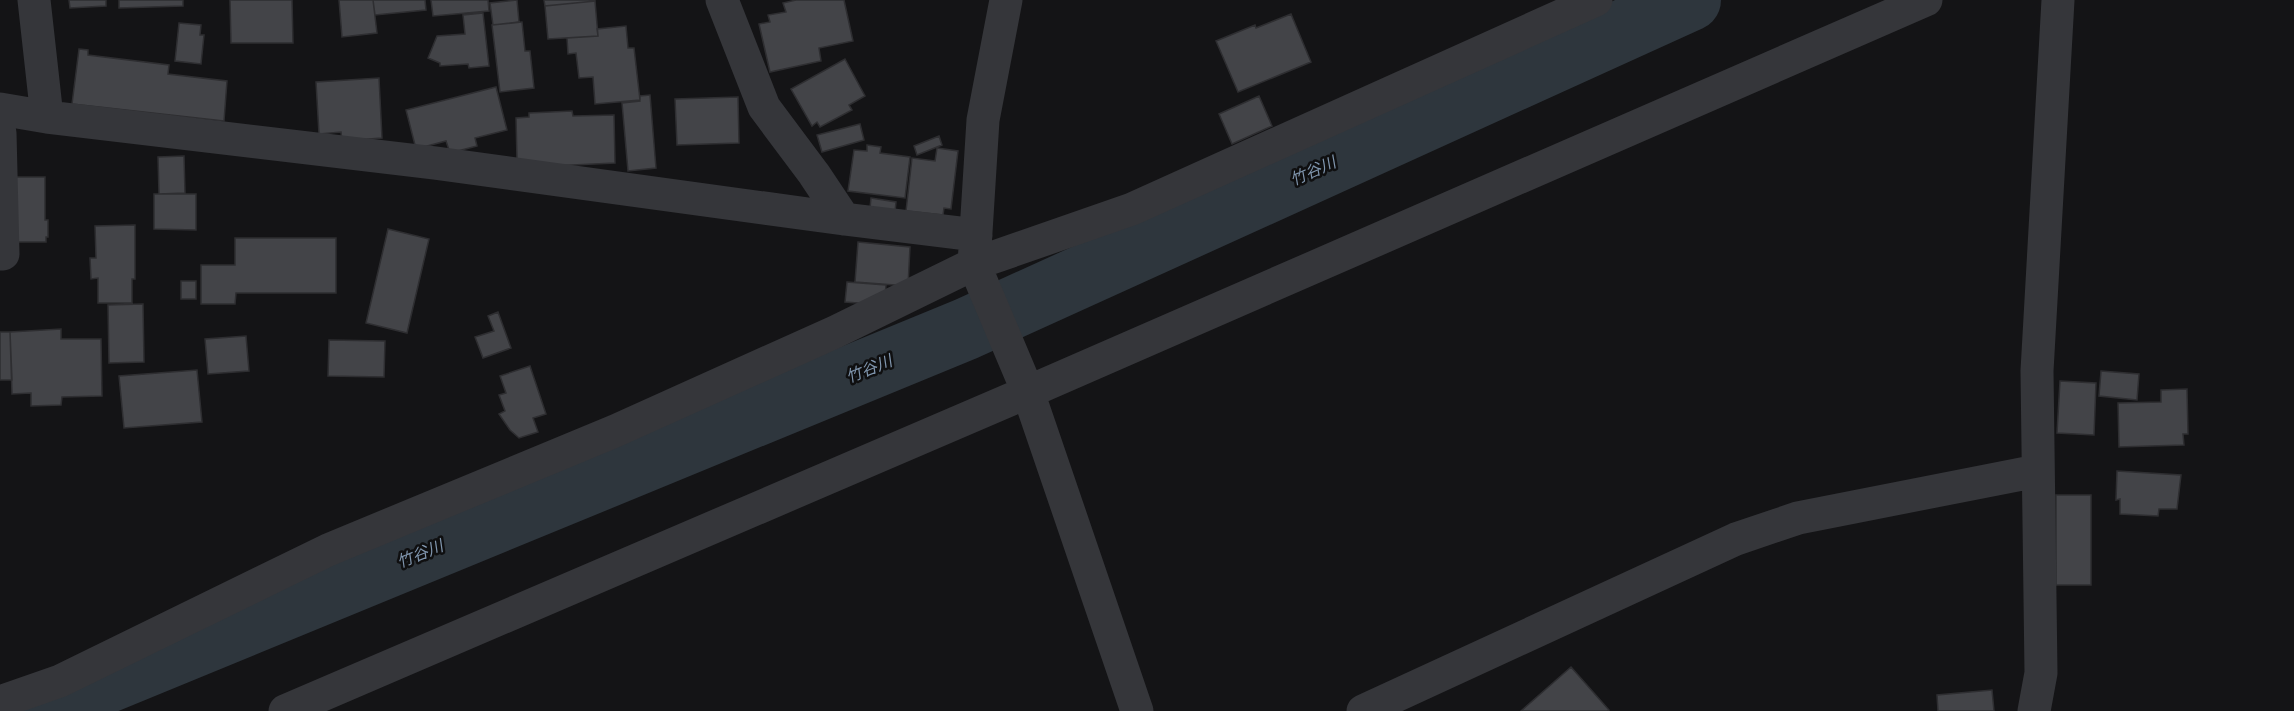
<svg xmlns="http://www.w3.org/2000/svg" width="2294" height="711" font-family="'Public Sans','Noto Sans JP',sans-serif">
  <rect width="100%" height="100%" fill="#141416"/>
  <g fill="none" stroke-linecap="round" stroke-linejoin="round">
    <path stroke="#2e363d" stroke-width="62" d="M37,711l929,-382 724,-329"/>
  </g>
  <path fill="#434448" stroke="#2e2e31" stroke-width="1.5" d="M69,0h37v6l-36,2z
    M119,0h64v6l-64,2z
    M230,0h62l1,43h-62z
    M339,0h34l4,33 -35,4z
    M373,0h52l1,10 -51,5z
    M431,0h57l1,11 -56,5z
    M517,0l2,22 -26,3 -3,-22z
    M544,0h51v1l-50,5z
    M796,0h48l9,41 -34,7 2,13 -51,11 -11,-48 11,-2 -2,-7 18,-3 -3,-9z
    M595,1l3,35 -50,3 -3,-33z
    M483,13l6,53 -20,2 -1,-4 -28,2v-3l-12,-5 9,-22 28,-2 -2,-19z
    M1291,14l20,48 -73,30 -22,-51 39,-16 1,3z
    M522,22l3,29h5l4,37 -34,4 -8,-67z
    M179,23l22,2 -1,10h4l-3,29 -26,-3z
    M626,26l2,22h6l6,52 -45,4 -2,-27 -14,1 -3,-25 -8,1 -1,-16 31,-2 -1,-7z
    M79,49l9,1v5l81,10 -1,9 59,7 -3,40 -152,-17z
    M845,59l20,37 -16,9 3,5 -32,17 -3,-5 -5,4 -21,-37z
    M379,78l3,60 -40,3 -1,-9 -22,2 -3,-52z
    M496,87l11,43 -32,8 2,8 -27,7 -4,-12 -30,8 -10,-39z
    M650,95l6,73 -28,3 -6,-68 18,-2v-5z
    M1259,96l13,30 -40,18 -13,-30z
    M738,97l1,46 -62,2 -2,-46z
    M572,111l1,5 41,-1 1,48 -85,4 -13,-7 -1,-42 13,-1v-4z
    M860,124l4,16 -42,12 -5,-17z
    M939,136l3,9 -25,10 -3,-9z
    M867,145l14,2 -1,6 30,4 -5,41 -57,-7 6,-41 13,1z
    M937,148l21,3 -7,58 -7,-1 -1,7 -37,-4 6,-53 23,3z
    M184,156l1,37 -26,1 -1,-37z
    M13,177h32v43h3v17h-2v5h-32z
    M154,194h42v36l-42,-1z
    M871,198l25,4 -1,10 -25,-4z
    M135,225v54h-3v24h-34v-25l-7,1 -1,-21h6l-1,-32z
    M388,229l41,10 -22,94 -41,-10z
    M235,238h101v55h-100l-1,11h-34v-39h34z
    M858,242l52,5 -2,39 -53,-4z
    M181,281h15v18h-15z
    M847,282l39,3 -1,11 -14,8 -26,-2z
    M143,304l1,58 -35,1 -1,-58z
    M498,312l13,36 -28,10 -8,-21 19,-6 -6,-15z
    M61,329v10h40l1,57 -40,1 -1,8 -30,1v-13l-19,1 -2,-62z
    M0,332h10l2,48h-12z
    M246,336l3,35 -41,3 -3,-35z
    M329,340l56,1 -1,36 -56,-1z
    M530,366l16,48 -13,4 5,14 -19,6 -9,-8 -11,-16 6,-3 -6,-16 7,-2 -6,-17z
    M197,370l5,52 -78,6 -5,-52z
    M2101,371l38,3 -2,26 -38,-4z
    M2060,381l36,2 -2,52 -37,-2z
    M2187,389l1,45h-5l1,11 -65,2 -1,-44 43,-1v-12z
    M2117,471l64,4 -4,34h-18l-1,7 -38,-2v-15l-4,1z
    M2056,495h35v90h-35z
    M1571,667l38,43 -2,1h-86z
    M1992,690l2,21h-56l-1,-16z"/>
  <g fill="none" stroke-linecap="round" stroke-linejoin="round">
    <path stroke="#35363a" stroke-width="33" d="M34,0l13,117
      M722,0l42,107 50,67 30,45
      M1006,0l-23,120 -9,144 54,128 109,319
      M0,109l47,8 388,46 409,56 132,16
      M0,133l3,121h-3
      M0,702l60,-21 268,-131 287,-119 220,-99 139,-68 158,-55 464,-209
      M285,711l743,-319 898,-392
      M1363,711l373,-172 62,-21 239,-47
      M2034,711l7,-38 -4,-302 21,-371"/>
  </g>
  <g text-anchor="middle" dominant-baseline="central" stroke-width="5" stroke-linejoin="round" paint-order="stroke">
    <g font-size="16" font-style="italic" fill="#8096ae" stroke="#0f0f10">
      <text transform="translate(1313 171) rotate(-24)">竹谷川</text>
      <text transform="translate(869 369) rotate(-22)">竹谷川</text>
      <text transform="translate(420 554) rotate(-22)">竹谷川</text>
    </g>
  </g>
</svg>
